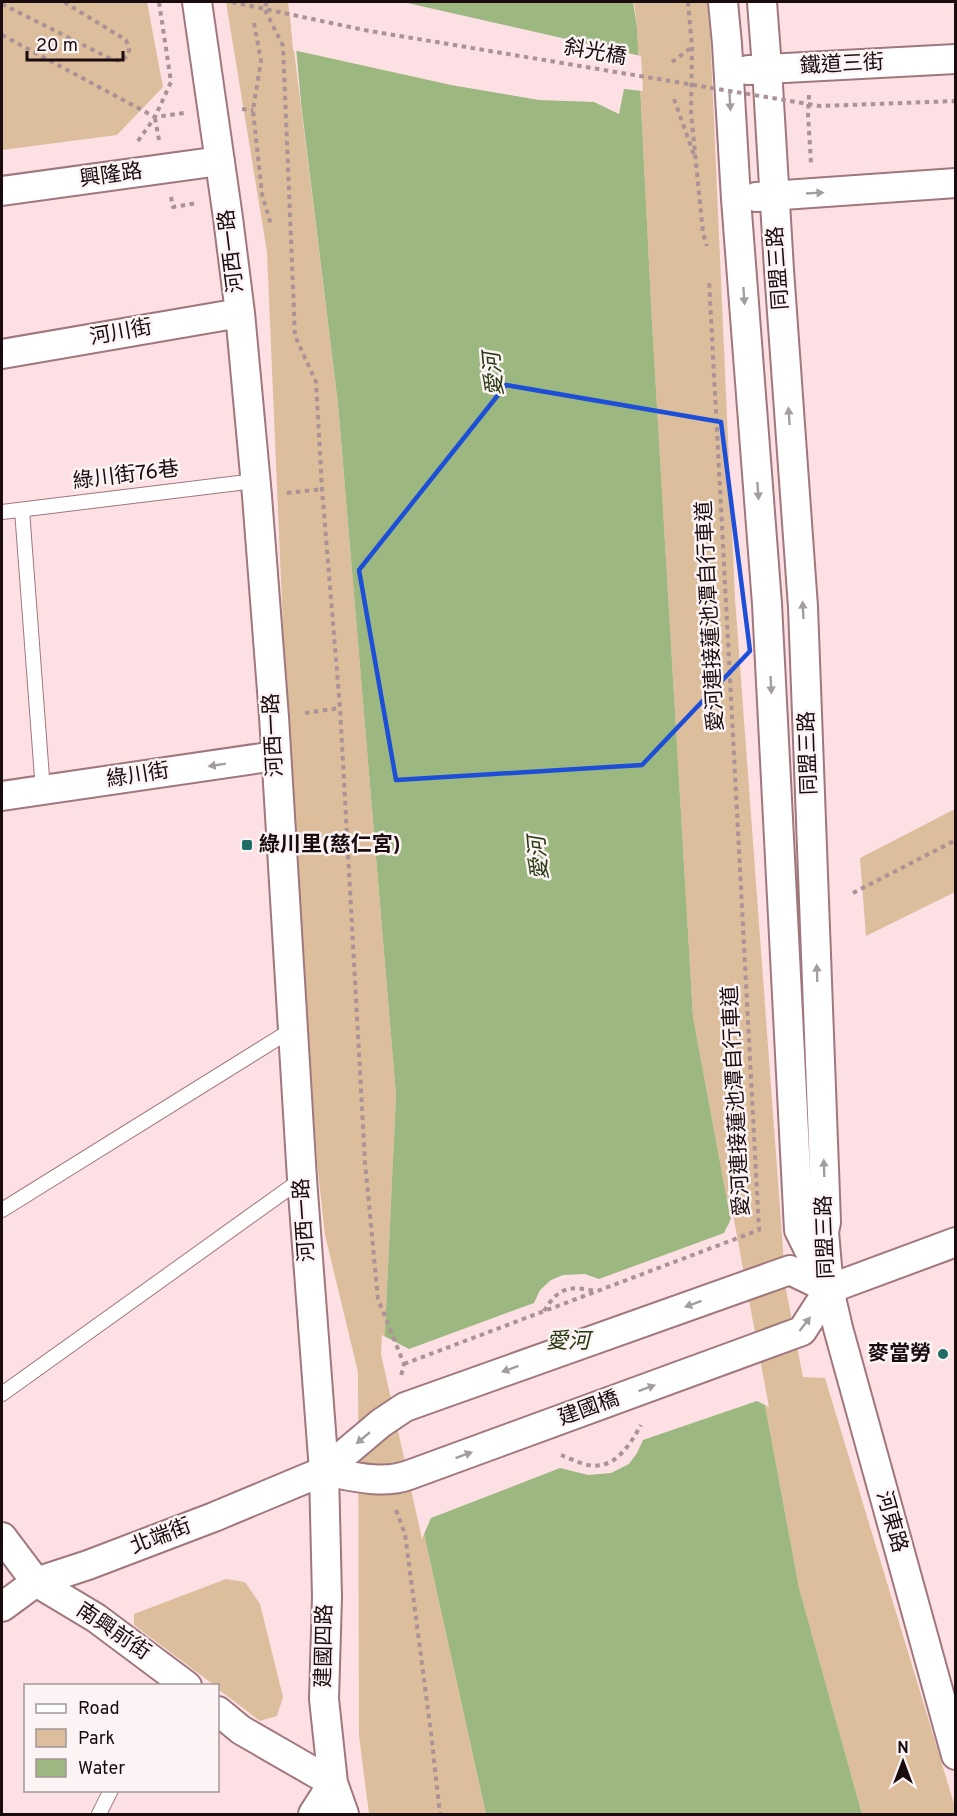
<svg xmlns="http://www.w3.org/2000/svg" width="957" height="1816" font-family="Overpass,'Noto Sans TC',sans-serif">
  <rect width="100%" height="100%" fill="#fce0e4"/>
  <path fill="#ddbe9c" d="M2,2h145l16,85 -46,48 -115,15z
    M226,2h62l50,402 58,691 -12,258 102,461h-117l-10,-78 -1,-364 -33,-137 -8,-73 -30,-439 -20,-471z
    M634,2h73l3,29 25,567 51,692 17,87 22,1 130,429v7h-93l-63,-226 -106,-571 -41,-695 -15,-295z
    M955,809v83l-89,44 -6,-78z
    M226,1579l19,3 15,22 23,93 -6,19 -17,5 -42,-32v-3l-4,-1 -80,-60v-11z"/>
  <path fill="#9cb77f" d="M292,2h341l4,25 15,295 41,695 106,571 63,226h-376l-102,-461 12,-258 -58,-691 -37,-301z"/>
  <path fill="#fce0e4" d="M289,2h114l238,54 2,35 -19,-2 -5,25 -25,-12 -55,-2 -88,-15 -158,-35z
    M733,1215l36,192 -12,-6 -114,39 -6,13 -8,11 -18,9 -23,2 -28,-7 -129,50 -9,21 -41,-185 1,-19 27,14 125,-46 6,-13 11,-10 12,-5 22,-1 14,5 125,-46z"/>
  <g fill="none" stroke-linecap="round" stroke-linejoin="round">
    <defs>
      <path id="service" d="M22,510l21,281
        M2,512l253,-31
        M2,1210l291,-181
        M2,1394l300,-215
        M99,1814l12,-24"/>
      <path id="minor" d="M197,2l31,216 12,95 17,183 17,221 28,462 22,292 3,126 -3,102 9,84 11,31
        M723,2l4,42 9,155 31,405 32,626 23,46
        M762,2l5,66 12,202 24,337 23,615 -2,10 5,57 9,39 118,427
        M748,70l208,-11
        M2,191l218,-30
        M756,197l200,-14
        M2,354l238,-41
        M2,796l273,-40
        M324,1471c27,5 58,14 85,4l393,-144 27,-42 127,-47
        M2,1537l34,45 60,36 91,68
        M2,1607l34,-25 52,-17 126,-48 110,-46 57,-48 24,-16 385,-137 39,19
        M218,1711l23,19 92,53
        M313,1814l20,-31"/>
    </defs>
    <use href="#service" stroke="#a0777d" stroke-width="16"/>
    <use href="#minor" stroke="#a0777d" stroke-width="32"/>
    <path stroke="#aa9296" stroke-width="4" stroke-dasharray="4.5 4.5" stroke-linecap="butt" d="M267,2l-3,6 19,38 12,290 21,46 6,107 18,219 25,454 13,137 26,65 -3,12
      M688,2l4,45 -1,66 12,120 4,13
      M254,23l7,38 -8,49 9,84 9,31
      M2,35l153,82 29,-4
      M672,62l20,-15
      M809,95l-1,19 3,49
      M674,99l20,56
      M242,109l11,1
      M155,118l4,22
      M138,141l17,-24 16,-35 -12,-80
      M171,197l2,10 24,-4
      M287,493l35,-4
      M305,713l35,-5
      M853,893l103,-53
      M544,1311c14,-23 25,-26 51,-20
      M404,1364l355,-134 -50,-950
      M561,1455c8,3 18,8 27,10 27,5 41,-19 53,-40
      M396,1510l9,24 26,199 9,81"/>
    <use href="#service" stroke="#fff" stroke-width="14"/>
    <use href="#minor" stroke="#fff" stroke-width="28"/>
    <path stroke="#aa9296" stroke-width="4" stroke-dasharray="4.5 4.5" stroke-linecap="butt" d="M232,2l132,28 456,76 136,-5
      M2,4l109,55 9,2 8,-5 1,-7 -3,-9 -62,-38"/>
  </g>
  <defs><path id="oneway-solid" d="M-6-.8H1V-3.2L6.5 0L1 3.2V.8H-6Z" transform="scale(1.5)"/></defs>
  <g fill="#a39d9f">
    <use href="#oneway-solid" transform="translate(730 102) rotate(87)"/>
    <use href="#oneway-solid" transform="translate(815 193) rotate(-3)"/>
    <use href="#oneway-solid" transform="translate(744 296) rotate(86)"/>
    <use href="#oneway-solid" transform="translate(789 416) rotate(-94)"/>
    <use href="#oneway-solid" transform="translate(758 491) rotate(86)"/>
    <use href="#oneway-solid" transform="translate(803 610) rotate(-93)"/>
    <use href="#oneway-solid" transform="translate(771 685) rotate(87)"/>
    <use href="#oneway-solid" transform="translate(217 765) rotate(171)"/>
    <use href="#oneway-solid" transform="translate(817 973) rotate(-92)"/>
    <use href="#oneway-solid" transform="translate(824 1168) rotate(-92)"/>
    <use href="#oneway-solid" transform="translate(693 1304) rotate(160)"/>
    <use href="#oneway-solid" transform="translate(805 1324) rotate(-52)"/>
    <use href="#oneway-solid" transform="translate(510 1369) rotate(160)"/>
    <use href="#oneway-solid" transform="translate(647 1388) rotate(-20)"/>
    <use href="#oneway-solid" transform="translate(363 1438) rotate(140)"/>
    <use href="#oneway-solid" transform="translate(464 1455) rotate(-20)"/>
  </g>
  <path fill="none" stroke="#1d4ed8" stroke-width="4.5" stroke-linejoin="round" d="M506,385l215,37 29,229 -108,114 -246,15 -37,-210z"/>
  <g fill="#216c67" stroke="#fcf3f4" stroke-width="2">
    <rect x="241" y="839" width="12" height="12" rx="3"/>
    <circle cx="943" cy="1354" r="6"/>
  </g>
  <g text-anchor="middle" dominant-baseline="central" stroke-width="5" stroke-linejoin="round" paint-order="stroke">
    <g font-size="21" fill="#1a0b0e" stroke="#fcf3f4">
      <text transform="translate(595 53) rotate(10)">斜光橋</text>
      <text transform="translate(842 65) rotate(-3)">鐵道三街</text>
      <text transform="translate(111 176) rotate(-8)">興隆路</text>
      <text transform="translate(232 251) rotate(-97)">河西一路</text>
      <text transform="translate(779 268) rotate(-94)">同盟三路</text>
      <text transform="translate(121 333) rotate(-10)">河川街</text>
      <text transform="translate(126 476) rotate(-7)">綠川街76巷</text>
      <text transform="translate(711 616) rotate(-93)">愛河連接蓮池潭自行車道</text>
      <text transform="translate(274 735) rotate(-93)">河西一路</text>
      <text transform="translate(809 753) rotate(-92)">同盟三路</text>
      <text transform="translate(138 776) rotate(-9)">綠川街</text>
      <text transform="translate(737 1101) rotate(-93)">愛河連接蓮池潭自行車道</text>
      <text transform="translate(305 1220) rotate(-94)">河西一路</text>
      <text transform="translate(826 1237) rotate(-92)">同盟三路</text>
      <text transform="translate(589 1409) rotate(-20)">建國橋</text>
      <text transform="translate(891 1522) rotate(74)">河東路</text>
      <text transform="translate(161 1537) rotate(-21)">北端街</text>
      <text transform="translate(113 1632) rotate(34)">南興前街</text>
      <text transform="translate(325 1646) rotate(-89)">建國四路</text>
    </g>
    <g font-size="21" font-weight="bold" fill="#1a0b0e" stroke="#fcf3f4" text-anchor="start">
      <text x="259" y="845">綠川里(慈仁宮)</text>
      <text x="931" y="1354" text-anchor="end">麥當勞</text>
    </g>
    <g font-size="22" font-style="italic" fill="#273910" stroke="#fcf3f4">
      <text transform="translate(495 374) rotate(-95)">愛河</text>
      <text transform="translate(540 858) rotate(-95)">愛河</text>
      <text x="568" y="1342">愛河</text>
    </g>
  </g>
  <rect width="957" height="1816" fill="none" stroke="#1a0b0e" stroke-width="6"/>
  <rect x="24" y="1684" width="195" height="108" fill="#fcf3f4" stroke="#a29698" stroke-width="1.5"/>
  <rect x="36" y="1704" width="30" height="9" fill="#ffffff" stroke="#a29698" stroke-width="1.5"/>
  <text x="78" y="1714" font-size="18" fill="#1a0b0e">Road</text>
  <rect x="36" y="1729" width="30" height="18" fill="#ddbe9c" stroke="#a29698" stroke-width="1.5"/>
  <text x="78" y="1744" font-size="18" fill="#1a0b0e">Park</text>
  <rect x="36" y="1759" width="30" height="18" fill="#9cb77f" stroke="#a29698" stroke-width="1.5"/>
  <text x="78" y="1774" font-size="18" fill="#1a0b0e">Water</text>
  <g transform="translate(903 1762)" stroke="#fcf3f4" stroke-width="4.5" paint-order="stroke">
  <path d="M0-4.5L10 22L0 15L-10 22Z" fill="#1a0b0e"/>
  <text y="-9" font-size="16" font-weight="bold" text-anchor="middle" fill="#1a0b0e">N</text>
  </g>
  <path d="M27 51v9h96v-9" fill="none" stroke="#1a0b0e" stroke-width="3"/>
  <text x="36" y="51" font-size="18" fill="#1a0b0e" stroke="#fcf3f4" stroke-width="4.5" paint-order="stroke">20 m</text>
</svg>
